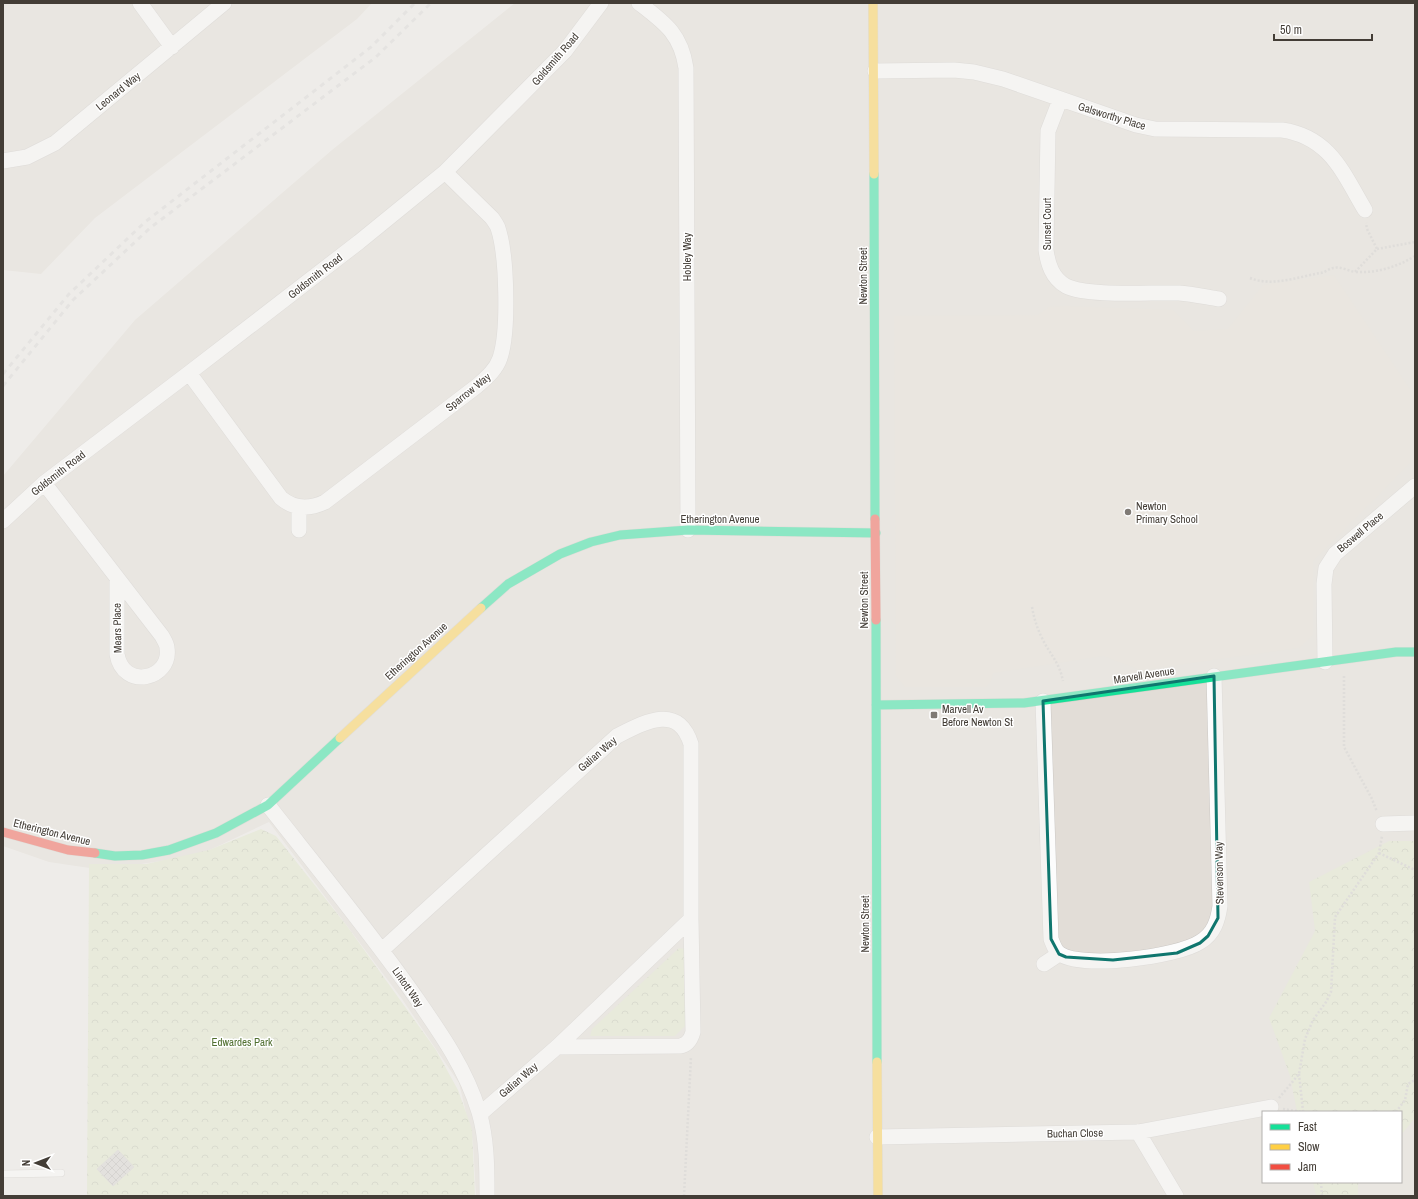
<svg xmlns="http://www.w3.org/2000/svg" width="1418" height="1199" font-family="'Archivo Narrow',sans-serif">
  <defs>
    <pattern id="park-crowns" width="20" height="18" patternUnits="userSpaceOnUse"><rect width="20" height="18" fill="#dfe6cb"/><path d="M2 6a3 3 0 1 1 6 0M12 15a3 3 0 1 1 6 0" fill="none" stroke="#c1c6af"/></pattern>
    <pattern id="building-cross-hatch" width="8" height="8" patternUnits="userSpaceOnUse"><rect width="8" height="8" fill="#d6d3d0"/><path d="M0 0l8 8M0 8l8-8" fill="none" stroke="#b9b6b3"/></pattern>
  </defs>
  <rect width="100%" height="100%" fill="#eeece9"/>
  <path fill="#e2ddd7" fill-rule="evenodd" d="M3,3h369l-15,16 -262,199 -54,56 -38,-4z
    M515,3h900v1193h-939l-3,-54 -14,-59 -57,-84 -133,-177 -70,33 -96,15 -54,-8 -46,-16v-370l132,-156 197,-170zM1263,1112h138v70h-138z"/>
  <path fill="#e4ded5" d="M1334,275l76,114v74l-97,98v74l-14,13 -158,22 -38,-14 -110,17 -2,8 -5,6h-81l-9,-11 -2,-360 144,-1 11,-8 17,-1 107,4 21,21 34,-2 35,-44z"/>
  <path fill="url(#park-crowns)" d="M261,829l15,7 71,90 89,124 22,40 14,39 3,67h-388l2,-332h57l63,-14z
    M1389,841h26v277l-14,17v-23h-104l-7,-36 -21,-58 46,-87 -6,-49z
    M679,948l8,1v75l-12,12h-85l2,-7z
    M1313,1182h47l-2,3v11h-42z"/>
  <path fill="url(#building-cross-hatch)" stroke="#d6d3cf" d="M118,1150l16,17 -21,19 -16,-17z"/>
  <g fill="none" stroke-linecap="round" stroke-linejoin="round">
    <defs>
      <path id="lane" d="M3,1174l58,-1"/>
      <path id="street" d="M140,3l32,44
        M639,3c26,20 42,31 47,65l2,462
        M875,71l79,-1 20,2 29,7 133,46 19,4 127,1c48,7 61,43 83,80
        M1060,100l-12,31 -2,119c2,14 6,28 20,36 22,11 86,6 113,7 13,1 27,4 40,6
        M3,161l24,-4 28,-14 169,-140
        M189,373l92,125c14,12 29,11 44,4l152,-116c9,-8 19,-16 23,-28 9,-27 7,-103 -2,-130 -1,-3 -4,-7 -6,-10l-47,-46
        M44,483l118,153c2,4 5,8 5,12 5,31 -44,43 -50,6v-76
        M299,507v23
        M3,521l41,-38 145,-110 170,-131 86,-70 120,-121 36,-48
        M1325,662l-1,-78 2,-16 9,-14 80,-68
        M1043,701l8,238c2,5 4,12 9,15 23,15 117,3 140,-12 14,-8 18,-22 20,-36l-6,-230
        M268,805c48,61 97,121 142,184 27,39 55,77 69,123 8,27 8,56 8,84
        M1383,824l32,-1
        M382,950l235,-214c28,-14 61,-33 74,8v175l2,113c-2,7 -5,13 -13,14l-123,1
        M1044,964l15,-10
        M480,1114l77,-67 134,-128
        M1138,1132l38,64
        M877,1137l261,-5 133,-25"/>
      <path id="fast" d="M874,174l1,345
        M481,608l27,-24 52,-30 31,-12 29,-7 68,-5 188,3
        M876,620l1,442
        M876,705l148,-2 372,-51h19
        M95,853l20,3 27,-1 27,-5 47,-17 52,-28 72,-67"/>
      <path id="slow" d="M873,3l1,171
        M340,738l141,-130
        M877,1062l1,134"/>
      <path id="jam" d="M875,519l1,101
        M3,832l65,18 27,3"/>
    </defs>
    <use href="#lane" stroke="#cbc8c5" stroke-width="8"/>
    <use href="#street" stroke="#cbc8c5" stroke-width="16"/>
    <use href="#fast" stroke="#cfcbc3" stroke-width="10"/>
    <use href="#slow" stroke="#cfcbc3" stroke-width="10"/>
    <use href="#jam" stroke="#cfcbc3" stroke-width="10"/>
    <path stroke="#cccac7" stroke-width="2.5" stroke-dasharray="2 2" stroke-linecap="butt" d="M1377,249l38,-7
      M1356,272c21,1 41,-5 59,-16
      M1250,278c22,9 48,-1 70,-5 5,0 9,-5 14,-5 6,-2 15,3 21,4l22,-23 -10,-20 -1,-6
      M1032,607c2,11 5,21 10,31 8,17 17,23 21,43
      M1344,676v71l28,52 5,13
      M1379,853l36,17
      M1299,1074l4,37
      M1279,1098l20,-24 6,-35 8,-19 13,-18 5,-10 4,-75 44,-64 3,-17
      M1283,1109l20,3
      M1396,1112l9,-12 3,-16 7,-4
      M1321,1182l1,14
      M684,1196l7,-139"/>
    <use href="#lane" stroke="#fcfcfc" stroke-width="7"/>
    <use href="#street" stroke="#fcfcfc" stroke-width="15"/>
    <use href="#fast" stroke="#16e098" stroke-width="9"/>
    <use href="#slow" stroke="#ffcf43" stroke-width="9"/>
    <use href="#jam" stroke="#f24e42" stroke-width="9"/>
    <path stroke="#d9d8d8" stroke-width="3" stroke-dasharray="5 5" stroke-linecap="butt" d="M3,374l66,-80 76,-72 226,-175 44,-44
      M3,386l70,-86 77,-72 226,-171 55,-54"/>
  </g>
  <path d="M0 0H1418V1199H0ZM1214,676l4,242 -10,18 -8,7 -23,10 -64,7 -47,-3 -7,-3 -8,-15 -8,-238z" fill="#eeece9" fill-opacity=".55" fill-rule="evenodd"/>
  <path fill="none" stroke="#0f766e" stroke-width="3" stroke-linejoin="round" d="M1214,676l4,242 -10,18 -8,7 -23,10 -64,7 -47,-3 -7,-3 -8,-15 -8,-238z"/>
  <g fill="#7f7a75" stroke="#fff" stroke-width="1.5">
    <circle cx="1128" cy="512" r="4"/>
    <rect x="930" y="711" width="8" height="8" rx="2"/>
  </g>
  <g text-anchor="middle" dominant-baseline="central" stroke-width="3" stroke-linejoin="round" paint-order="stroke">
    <g font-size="11" fill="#433d36" stroke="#fff">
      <text transform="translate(555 59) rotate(-49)">Goldsmith Road</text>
      <text transform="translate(118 91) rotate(-39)">Leonard Way</text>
      <text transform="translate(1112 116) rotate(17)">Galsworthy Place</text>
      <text transform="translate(1047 224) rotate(-90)">Sunset Court</text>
      <text transform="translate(687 257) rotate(-90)">Hobley Way</text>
      <text transform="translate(315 276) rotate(-38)">Goldsmith Road</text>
      <text transform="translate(863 276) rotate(-90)">Newton Street</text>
      <text transform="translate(468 392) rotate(-39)">Sparrow Way</text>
      <text transform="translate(58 473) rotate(-38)">Goldsmith Road</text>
      <text x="720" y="519">Etherington Avenue</text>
      <text transform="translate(1360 532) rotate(-40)">Boswell Place</text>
      <text transform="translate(864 600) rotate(-90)">Newton Street</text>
      <text transform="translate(117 628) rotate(-91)">Mears Place</text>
      <text transform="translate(416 651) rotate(-42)">Etherington Avenue</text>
      <text transform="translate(1144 675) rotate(-9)">Marvell Avenue</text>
      <text transform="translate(597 754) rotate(-41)">Galian Way</text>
      <text transform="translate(52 832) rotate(14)">Etherington Avenue</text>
      <text transform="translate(1219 873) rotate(-91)">Stevenson Way</text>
      <text transform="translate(865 924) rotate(-90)">Newton Street</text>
      <text transform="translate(408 987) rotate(55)">Lintott Way</text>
      <text transform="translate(518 1080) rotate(-41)">Galian Way</text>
      <text transform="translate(1075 1133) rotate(-1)">Buchan Close</text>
    </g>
    <g font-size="11" fill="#433d36" stroke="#fff" text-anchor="start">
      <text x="1136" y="506">Newton<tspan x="1136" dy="13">Primary School</tspan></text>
      <text x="942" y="709">Marvell Av<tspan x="942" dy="13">Before Newton St</tspan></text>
    </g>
    <g font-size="11" fill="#506f30" stroke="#fff">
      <text x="242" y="1042">Edwardes Park</text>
    </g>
  </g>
  <rect width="1418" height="1199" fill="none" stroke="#433d36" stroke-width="8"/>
  <rect x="1262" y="1111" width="140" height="72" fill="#ffffff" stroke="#b4b1af"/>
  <rect x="1270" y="1124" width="20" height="6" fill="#16e098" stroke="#b4b1af"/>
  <text x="1298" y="1131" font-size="12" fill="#433d36">Fast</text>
  <rect x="1270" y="1144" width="20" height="6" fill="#ffcf43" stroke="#b4b1af"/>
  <text x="1298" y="1151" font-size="12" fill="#433d36">Slow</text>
  <rect x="1270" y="1164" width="20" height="6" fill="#f24e42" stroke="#b4b1af"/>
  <text x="1298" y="1171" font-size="12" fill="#433d36">Jam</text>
  <g transform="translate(36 1163) rotate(270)" stroke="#ffffff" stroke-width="3" paint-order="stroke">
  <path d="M0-3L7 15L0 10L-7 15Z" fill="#433d36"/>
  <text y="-6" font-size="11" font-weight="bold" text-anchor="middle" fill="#433d36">N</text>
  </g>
  <path d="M1274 34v6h98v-6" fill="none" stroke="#433d36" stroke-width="2"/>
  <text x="1280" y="34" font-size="12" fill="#433d36" stroke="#ffffff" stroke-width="3" paint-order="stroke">50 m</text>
</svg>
